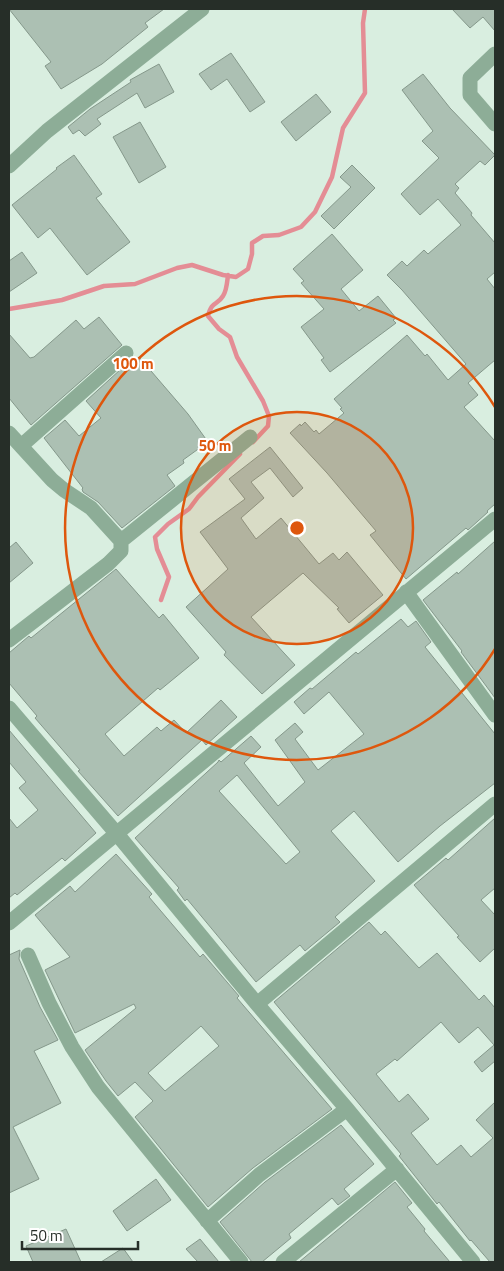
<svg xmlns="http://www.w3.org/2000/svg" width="504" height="1271" font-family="'Titillium Web',sans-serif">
  <rect width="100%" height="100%" fill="#d9eee0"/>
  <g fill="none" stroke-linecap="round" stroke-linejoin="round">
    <path stroke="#e48d95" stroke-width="4.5" d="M228,275c-1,7 -1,15 -5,21 -6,10 -11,4 -15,20l11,13 11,8 7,20 26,44 6,15 -1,10 -15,16
      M9,309l53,-9 42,-14 31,-2 42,-16 15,-3 31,10 13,2 12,-8 4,-15v-11l11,-7 16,-1 22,-8 14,-15 17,-35 11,-49 22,-35 -2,-70 2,-14
      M161,600l8,-23 -12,-28 -2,-12 13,-13 21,-15 9,-12 42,-43"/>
  </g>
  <path fill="#acc0b3" stroke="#85988b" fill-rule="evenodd" d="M9,9h155l-19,14 3,4 -46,37 -41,25 -16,-23 6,-4z
    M452,9h43v22l-12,-14 -13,11z
    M231,53l34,49 -15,10 -23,-33 -16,11 -12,-16z
    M159,64l15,28 -29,16 -8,-15 -40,26 4,5 -16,12 -6,-6 -6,4 -5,-7 22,-18 41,-27 -1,-2z
    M423,74l27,34 45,47 -10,10 -5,-4 -25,23 4,4 -4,5 17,20 -1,2 24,28v29l-8,7 8,10v71l-27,23 10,12 -14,12 31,34v63l-8,7 1,1 -20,18 -2,-2 -60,51 -36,-44 6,-4 -49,-58 -37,-40 10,-9 1,2 4,-4 9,10 2,-2 3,4 25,-21 -4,-4 2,-1 -8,-9 73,-64 18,21 2,-2 21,26 18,-16 -64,-74 -15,-15 15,-14 5,5 17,-16 4,4 33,-29 -23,-26 -18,16 -19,-21 38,-36 -17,-17 11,-10 -31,-41z
    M316,94l15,18 -35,29 -15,-19z
    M140,122l26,45 -27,16 -26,-46z
    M74,155l28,39 -6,4 34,44 -43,33 -37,-47 -12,10 -26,-33 45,-36 -1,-1z
    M352,165l23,23 -41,41 -13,-13 30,-29 -11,-10z
    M332,234l31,36 -22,19 18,22 19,-15 18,22 -3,2 3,3 -66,49 -9,-12 3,-2 -23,-31 23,-18 -23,-26 3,-2 -11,-12z
    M22,252l15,21 -28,19v-31z
    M99,317l23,28 -91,80 -22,-27v-64l21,24 4,-1 42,-37 8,9z
    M139,357l49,57 20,28 -25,18 1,3 -17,12 8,11 -53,42 -24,-26 -15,-10 -1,-3 1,-1 -39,-50 21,-18 14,16 22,-18 -15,-17 47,-43 2,3z
    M270,447l33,41 -10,9 -23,-29 -19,14 13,16 -23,20 15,21 25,-21 38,46 14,-11 6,7 8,-8 36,43 -34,28 -12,-14 2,-1 -36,-35 -52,44 44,48 -33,29 -38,-39 2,-3 -40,-45 42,-38 -28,-37 45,-33 -16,-20z
    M495,541v157l-34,-46 1,-1 -39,-51 34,-28 1,2z
    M16,542l17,21 -24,20v-35z
    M116,569l43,49 4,-4 36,44 -39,32 -2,-2 -53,46 19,22 33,-29 4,4 13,-11 12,13 35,-33 16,17 -31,28 -4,-5 -84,76 -40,-45 2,-1 -45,-52 2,-2 -28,-33v-30l20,-17 2,2z
    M401,619l7,8 8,-6 15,21 -6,5 70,87v49l-55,43 -42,36 -44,-51 -23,20 44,50 -40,36 5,5 -35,29 -5,-6 -44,37 -69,-83 -2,2 -8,-11 2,-2 -44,-50 83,-76 1,-2 2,2 30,-26 10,11 -17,16 34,43 27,-24 -30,-42 20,-17 8,9 -8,7 23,31 46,-36 -35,-42 -25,22 -10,-12 16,-14 2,1 44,-37 2,2zM237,775l63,77 -14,12 -67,-73z
    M9,730l87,103 -31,28 -3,-3 -45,37 -2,-2 -6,5v-80l8,10 21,-18 -19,-22 7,-6 -17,-20z
    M495,818v70l-14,12 14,15v33l-15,14 -23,-25 2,-1 -45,-51 32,-27 2,2z
    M116,854l36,40 -3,3 51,60 3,-3 36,42 -2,2 95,111 -79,59 -45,39 -73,-90 18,-16 -18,-19 -17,14 -12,-15 -21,-31 51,-42 -2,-4 -59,29 -30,-63 25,-13 -35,-42 35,-29 5,6zM201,1026l18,20 -54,45 -17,-18z
    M369,922l12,13 4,-4 34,37 18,-15 42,47 5,-5 11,13v53l-13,11 -8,-10 20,-17 -16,-18 -19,16 -18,-21 -44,39 -2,-2 -19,15 23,28 9,-8 21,25 -18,14 26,32 24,-20 10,12 22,-19 -17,-18 19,-18v160h-5l-19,-22 -1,1 -31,-39 -2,2 -38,-48 2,-2 -127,-152z
    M20,950l-1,9 21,48 18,33 -24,11 27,52 -48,24 26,52 -30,14v-238z
    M341,1125l33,39 -30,25 6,7 -12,9 -6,-7 -43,36 2,4 -29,24h-10l-32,-40 45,-40z
    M156,1179l15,21 -44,31 -14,-20z
    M395,1182l17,21 -5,4 18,22 -1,2 26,31h-151z
    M66,1229l15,33h-48l-7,-16z
    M200,1239l19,23h-21l-12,-13z
    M123,1248l10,14h-32z"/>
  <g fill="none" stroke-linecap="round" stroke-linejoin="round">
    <path stroke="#8dad97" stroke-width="15" d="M495,54l-25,24v17l25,29
      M9,166l38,-35 155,-122
      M9,433l43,47 12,10 27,18 30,33v10l-13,13 -99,76
      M21,446l105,-93
      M121,541l129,-104
      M406,592l89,123
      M9,708l108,126 140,170 90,105 126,153
      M9,923l486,-404
      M28,955l21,48 23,44 26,40 143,175
      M257,1004l238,-200
      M207,1221l52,-46 88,-66
      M283,1262l114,-93"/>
  </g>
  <circle cx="297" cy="528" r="116" fill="#de570d" fill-opacity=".12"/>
  <g fill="none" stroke="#de570d" stroke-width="2.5">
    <circle cx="297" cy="528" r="116"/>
    <path d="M495 649A232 232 0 1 1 495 407"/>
  </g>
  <circle cx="297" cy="528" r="8" fill="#de570d" stroke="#fff" stroke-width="2.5"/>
  <g font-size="15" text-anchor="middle" font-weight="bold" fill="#de570d" stroke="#fff" stroke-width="4" stroke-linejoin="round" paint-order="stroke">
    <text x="133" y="369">100 m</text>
    <text x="215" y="451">50 m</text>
  </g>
  <rect width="504" height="1271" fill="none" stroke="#262e28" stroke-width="20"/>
  <path d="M22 1241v8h116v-8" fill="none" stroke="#262e28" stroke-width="2.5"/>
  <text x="30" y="1241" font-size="15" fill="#262e28" stroke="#ffffff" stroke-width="4" paint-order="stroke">50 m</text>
</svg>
